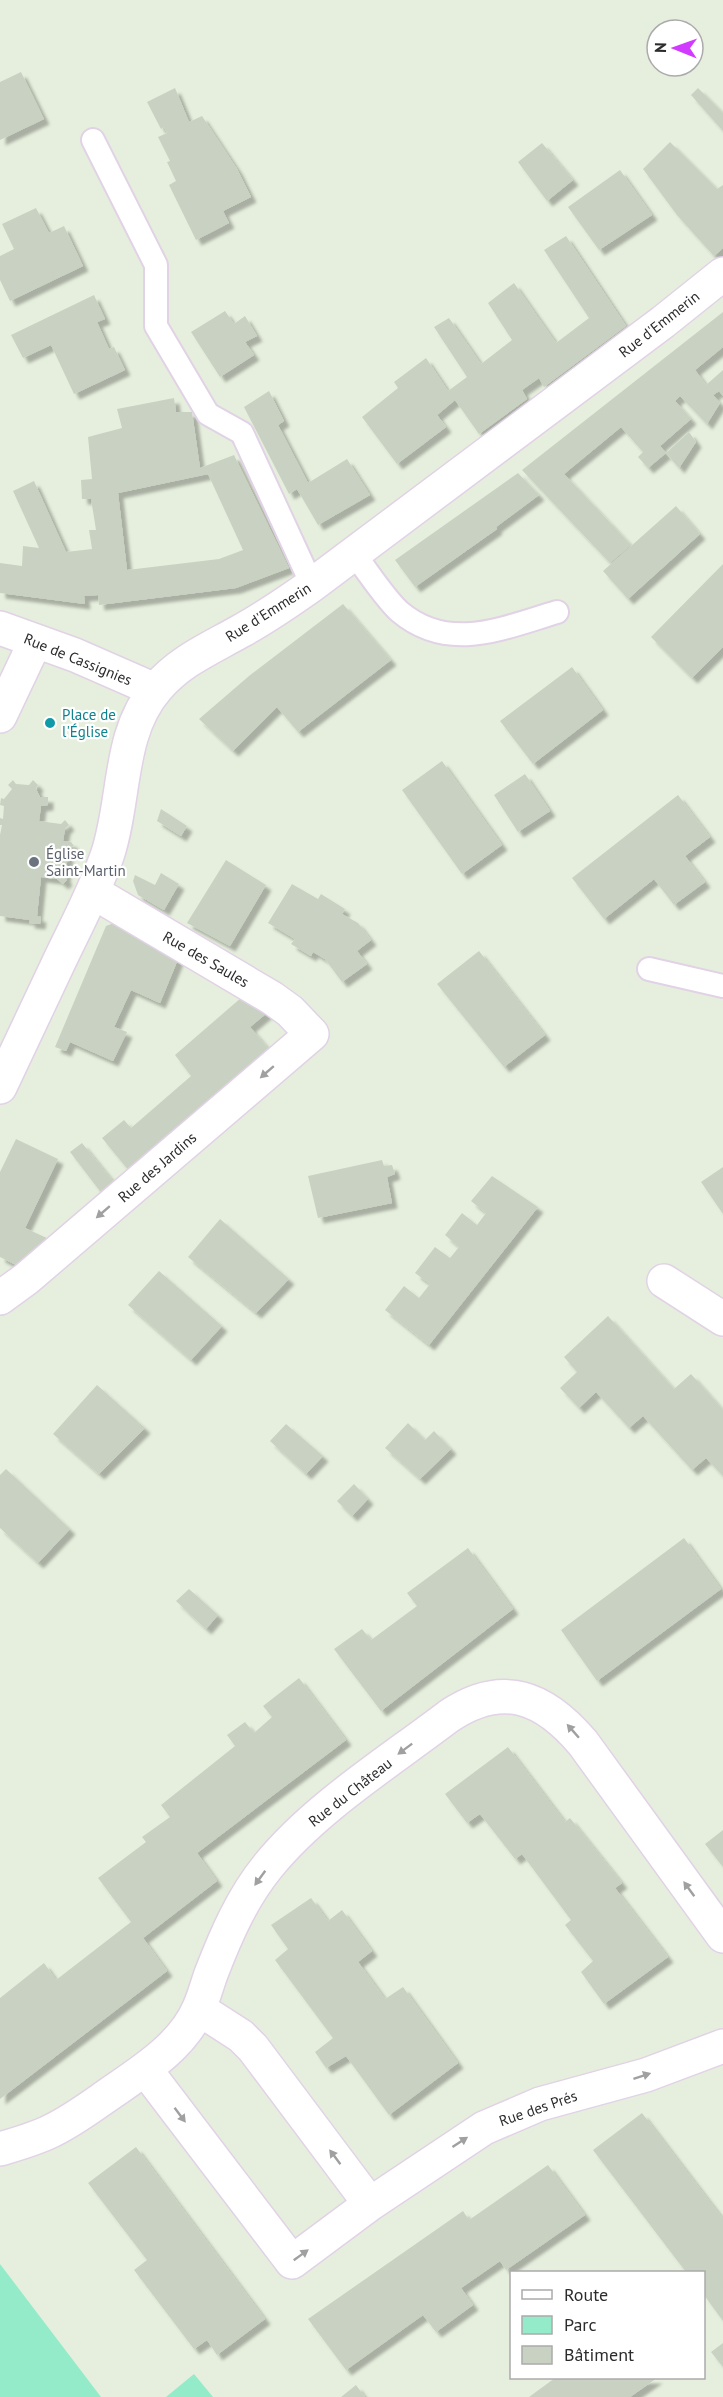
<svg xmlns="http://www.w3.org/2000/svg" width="723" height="2397" font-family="'PT Sans',sans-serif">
  <defs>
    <filter id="shadow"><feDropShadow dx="5.5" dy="5.5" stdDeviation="1.5" flood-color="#0004"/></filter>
  </defs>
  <rect width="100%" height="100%" fill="#e6efdd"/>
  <path fill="#94ebc9" d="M0,2264l101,133h-101z
    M194,2374l19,23h-47z"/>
  <path fill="#c9d2c2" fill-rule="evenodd" filter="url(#shadow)" d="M21,72l23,47 -44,21v-58z
    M175,88l14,34 13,-6 35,53 14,28 -28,14 6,12 -33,17 -27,-55 7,-4 -9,-19 3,-1 -12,-24 9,-4 -3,-6 -3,2 -14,-27z
    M698,88l25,25v18l-32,-36z
    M670,142l47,47 6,-4v63l-9,8 -37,-41 -34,-46z
    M542,143l31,37 -26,21 -29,-39z
    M620,170l32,45 -53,35 -31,-43z
    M36,208l13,25 15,-7 19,40 -73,35 -10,-21v-24l14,-7 -12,-25z
    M566,236l60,90 -82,61 -5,-9 -17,12 5,9 -48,35 -24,-34 -18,15 9,12 -49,37 -35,-47 36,-29 -4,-6 32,-24 22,33 19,-14 -33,-50 15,-9 32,46 31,-24 -24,-37 26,-20 42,60 33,-25 -45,-68z
    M94,295l11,24 -8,3 12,27 5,-2 11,23 -51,24 -23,-49 -28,13 -12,-23z
    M225,311l9,13 11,-8 12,20 -12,6 9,13 -34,22 -29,-45z
    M723,312v35l-28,23 11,15 17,-15v26l-4,-5 -6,4 7,8 -13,21 -27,-28 -5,5 16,18 -31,27 6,7 -18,15 -10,-11 5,-5 -22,-25 -57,47 67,71 -21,18 -88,-93z
    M269,391l15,30 -6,4 30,58 39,-24 23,36 -52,30 -21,-36 -8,5 -45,-87z
    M174,398l2,14h16l8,56 34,-13 55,113 -53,20 -137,17 -1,-10 -14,1 1,8 -85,-11v-30l22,3 1,-20 16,2 -26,-57 21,-10 32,71 26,-3 -3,-19h7l-5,-31h-9l-1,-19 11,-1 -4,-42 34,-9 -5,-19zM208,474l35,76 -24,9 -92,11 -9,-77z
    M689,432l7,10 -17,26 -13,-15z
    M518,473l21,22 -43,32 1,2 -82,58 -20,-27z
    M676,506l24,28 -72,65 -25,-28z
    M723,564v83l-31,31 -41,-41z
    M343,604l48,56 -93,72 -21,-25 -44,44 -34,-32 50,-43z
    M572,667l31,43 -70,54 -33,-43z
    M442,761l60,84 -40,29 -60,-84z
    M525,774l25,37 -32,21 -24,-37z
    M13,780l3,4 13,1 4,-5 5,5 -2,4 4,8h8v8l-7,1 -2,15 22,3 4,-4 4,5 -4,4 -2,12 8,1 3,4 -5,2 -4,29 2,3 -4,4 -6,-5 -16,-2 -4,39 4,1 -1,7 -11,-1 1,-3 -30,-4v-81l2,-10h-2v-7l3,1 1,-13 -4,-1 1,-7 3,1 8,-10 -4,-4z
    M678,795l32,42 -25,19 20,26 -31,23 -20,-26 -50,40 -32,-41z
    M161,809l26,17 -6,10 -24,-15z
    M226,860l40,25 -36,61 -43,-23z
    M161,873l18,11 -15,26 -26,-15 -5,-14 2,-6 20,10z
    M292,884l26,15 3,-5 24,15 -3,5 16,9 13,17 -14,11 10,13 -25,18 -17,-23 -12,-7 -2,4 -20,-12 4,-5 -27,-16z
    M117,922l64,30 -21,51 -29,-13 -17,37 13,5 -14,29 -43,-19 -4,9 -11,-4 51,-121z
    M479,951l66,84 -41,32 -67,-83z
    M242,997l26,15 -18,15 23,27 -143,118 -28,-34 22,-18 7,8 60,-52 -16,-21z
    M16,1139l42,20 -33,69 24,11 -31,27 -18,-9v-85z
    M82,1143l34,42 -13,10 -33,-43z
    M382,1160l2,6 8,-1 3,9 -8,3 5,26 -74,15 -10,-42z
    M723,1167v47l-22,-32z
    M492,1176l46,31 -109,138 -44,-35 19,-24 15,12 11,-14 -15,-11 20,-26 15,11 9,-11 -14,-12 17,-22 15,12 9,-12 -15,-12z
    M220,1219l69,60 -33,34 -68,-56z
    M159,1271l63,55 -31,34 -63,-55z
    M608,1316l66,73 17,-15 32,36v66l-17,-18 -14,12 -49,-54 -14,12 -33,-36 -17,16 -19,-20 17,-16 -13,-15z
    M97,1385l48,43 -46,46 -46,-40z
    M408,1423l17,17 9,-9 17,18 -31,30 -35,-31z
    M286,1424l37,32 -17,18 -36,-33z
    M6,1469l64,60 -32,34 -38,-35v-53z
    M354,1484l14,15 -16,17 -15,-15z
    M684,1538l37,51 -124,92 -36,-51z
    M468,1548l45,61 -132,102 -47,-62 28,-20 9,11 46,-34 -10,-13z
    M189,1589l29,26 -12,14 -30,-28z
    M299,1678l47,62 -149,113 20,28 -74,57 24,33 -167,128v-101l44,-35 12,17 75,-58 -33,-44 48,-36 -4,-5 28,-20 -9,-12 74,-59 -8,-11 18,-13 9,11 18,-16 -9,-11z
    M508,1747l57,75 5,-4 52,65 -7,5 53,69 -64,47 -23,-32 12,-11 -28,-36 6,-5 -49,-66 -7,5 -35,-45 -13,9 -22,-29z
    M723,1830v37l-18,-23z
    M311,1898l17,23 14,-11 30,41 -14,11 27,37 18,-12 55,76 -69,52 -43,-59 -20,12 -11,-16 18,-14 -58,-78 13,-11 -17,-24z
    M642,2113l81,106v102l-19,-26v-23h-18l-93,-122z
    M136,2147l129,172 -48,36 -10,-15 -13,9 -60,-79 13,-10 -59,-77z
    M548,2165l37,50 -79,55 -6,-9 -39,27 12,17 -37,27 -13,-17 -77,55 -38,-51 155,-108 6,9z
    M723,2343v24l-12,-15z
    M555,2378h102l-27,19h-101z
    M356,2385l9,12h-24z"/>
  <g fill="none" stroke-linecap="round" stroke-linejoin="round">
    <defs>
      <path id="lane" d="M93,140l63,125v61l52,88 34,19 70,152
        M354,554c13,16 31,45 46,58 49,41 103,16 157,0
        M649,969l74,17"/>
      <path id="street" d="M0,628l75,27 80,35
        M0,716l35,-74
        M664,1281l59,38
        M0,1298l26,-19 286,-245 -22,-23 -18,-13 -179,-106
        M199,2009l42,27 12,12 117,156
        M145,2069l147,193 78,-58 114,-76 56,-24 106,-29 77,-29
        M0,2149c17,-5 35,-10 51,-18 19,-9 37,-22 54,-34 34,-24 77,-49 94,-89 5,-11 8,-23 12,-34 15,-39 31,-76 57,-108 47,-58 122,-105 181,-150 54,-36 95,-19 134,27l140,193"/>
      <path id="secondary" d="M0,1087c19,-41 39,-82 58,-123 17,-36 36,-71 49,-108 19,-55 10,-122 50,-168 23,-27 52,-39 82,-56 26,-14 49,-30 73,-47l351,-263 60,-48"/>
    </defs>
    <use href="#lane" stroke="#e1d2e6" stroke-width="26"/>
    <use href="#street" stroke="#e1d2e6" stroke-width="36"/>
    <use href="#secondary" stroke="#e1d2e6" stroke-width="36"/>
    <use href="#lane" stroke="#fff" stroke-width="22"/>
    <use href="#street" stroke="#fff" stroke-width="33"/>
    <use href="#secondary" stroke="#fff" stroke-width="33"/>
  </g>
  <defs><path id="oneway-solid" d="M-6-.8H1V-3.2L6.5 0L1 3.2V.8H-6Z" transform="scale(1.5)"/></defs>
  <g fill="#a0a0a0">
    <use href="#oneway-solid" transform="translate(267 1072) rotate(139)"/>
    <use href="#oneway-solid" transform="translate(103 1212) rotate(139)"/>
    <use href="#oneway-solid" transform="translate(573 1731) rotate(-131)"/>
    <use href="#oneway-solid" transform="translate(405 1749) rotate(143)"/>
    <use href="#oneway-solid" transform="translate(260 1878) rotate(126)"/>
    <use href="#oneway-solid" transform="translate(689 1889) rotate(-126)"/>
    <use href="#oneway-solid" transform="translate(642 2076) rotate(-18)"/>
    <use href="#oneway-solid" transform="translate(180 2115) rotate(53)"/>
    <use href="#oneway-solid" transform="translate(460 2142) rotate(-33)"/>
    <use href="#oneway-solid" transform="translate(335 2157) rotate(-127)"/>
    <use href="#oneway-solid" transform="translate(301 2255) rotate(-36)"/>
  </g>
  <circle fill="#0f9aa8" stroke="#fff" stroke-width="2" cx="50" cy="723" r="6"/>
  <circle fill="#6b7280" stroke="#fff" stroke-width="2" cx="34" cy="862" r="6"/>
  <g text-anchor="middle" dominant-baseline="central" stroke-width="4.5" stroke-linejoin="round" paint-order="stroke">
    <g font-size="15" fill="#2c2c2c" stroke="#fff">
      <text transform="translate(659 324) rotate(-38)">Rue d'Emmerin</text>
      <text transform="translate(268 612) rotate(-32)">Rue d'Emmerin</text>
      <text transform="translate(78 659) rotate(22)">Rue de Cassignies</text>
      <text transform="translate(206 959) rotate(30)">Rue des Saules</text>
      <text transform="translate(157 1167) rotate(-41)">Rue des Jardins</text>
      <text transform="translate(350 1792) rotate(-38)">Rue du Château</text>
      <text transform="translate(538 2108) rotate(-19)">Rue des Prés</text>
    </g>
    <g font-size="15" fill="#0d838f" stroke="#fff" text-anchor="start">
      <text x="62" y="714">Place de<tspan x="62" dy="17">l'Église</tspan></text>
    </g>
    <g font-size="15" fill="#5b616d" stroke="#fff" text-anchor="start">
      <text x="46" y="853">Église<tspan x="46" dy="17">Saint-Martin</tspan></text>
    </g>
  </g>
  <rect x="510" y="2271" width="195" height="108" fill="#ffffff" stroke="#ababab" stroke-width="1.5"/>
  <rect x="522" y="2290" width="30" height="9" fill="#ffffff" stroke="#ababab" stroke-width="1.5"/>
  <text x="564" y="2301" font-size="18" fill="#2c2c2c">Route</text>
  <rect x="522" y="2316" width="30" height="18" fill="#94ebc9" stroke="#ababab" stroke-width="1.5"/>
  <text x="564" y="2331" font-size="18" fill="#2c2c2c">Parc</text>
  <rect x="522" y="2346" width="30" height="18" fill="#c9d2c2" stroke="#ababab" stroke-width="1.5"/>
  <text x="564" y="2361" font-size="18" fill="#2c2c2c">Bâtiment</text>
  <g transform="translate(675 48) rotate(271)"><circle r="28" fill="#ffffff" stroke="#ababab" stroke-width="1.5"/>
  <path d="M0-4.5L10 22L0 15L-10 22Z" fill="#d13aff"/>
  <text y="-9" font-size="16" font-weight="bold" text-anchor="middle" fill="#2c2c2c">N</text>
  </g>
</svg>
